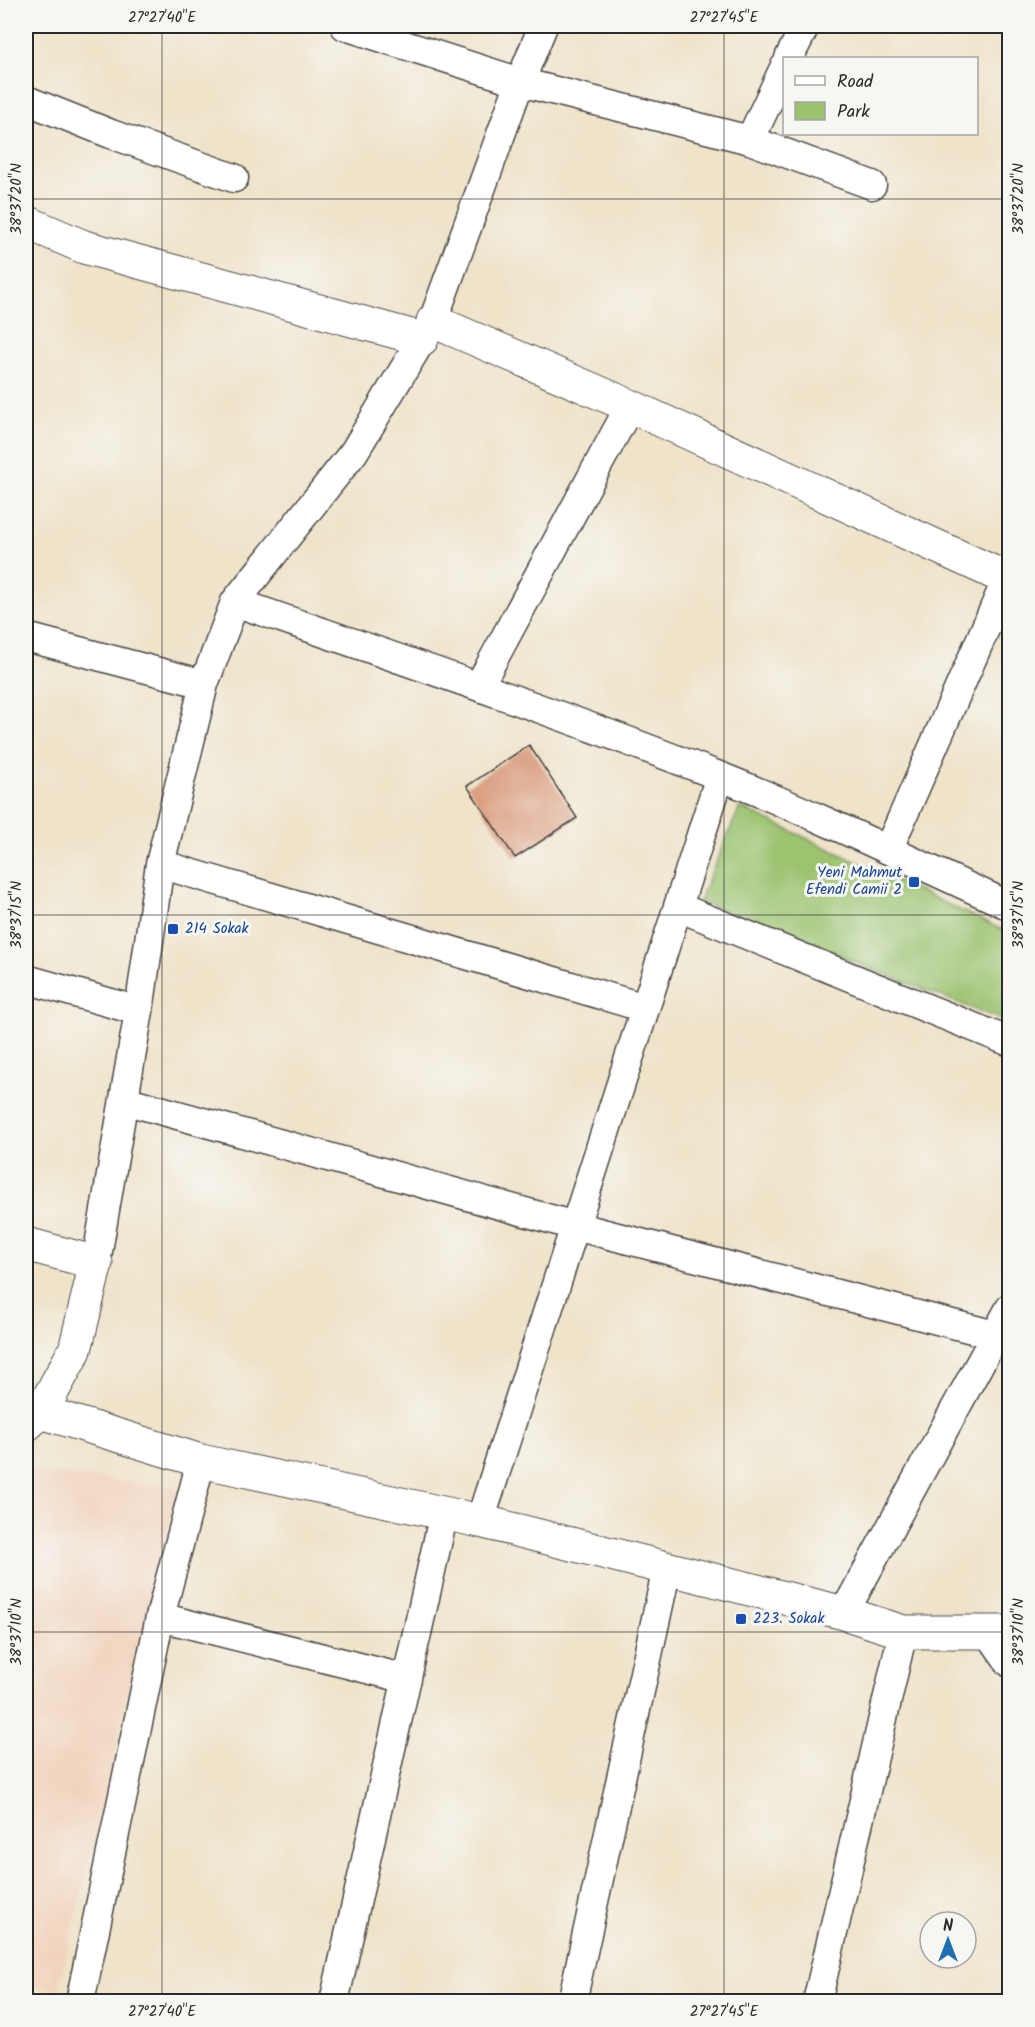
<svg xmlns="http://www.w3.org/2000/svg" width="1035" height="2027" font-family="Kalam,sans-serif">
  <rect width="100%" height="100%" fill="#f6f6f2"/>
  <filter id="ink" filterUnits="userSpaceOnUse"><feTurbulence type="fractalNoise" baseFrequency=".0167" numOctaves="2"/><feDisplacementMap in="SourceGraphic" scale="12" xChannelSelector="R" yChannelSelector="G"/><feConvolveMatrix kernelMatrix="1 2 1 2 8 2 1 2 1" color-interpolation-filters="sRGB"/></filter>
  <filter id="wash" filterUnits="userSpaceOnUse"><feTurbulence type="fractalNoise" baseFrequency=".008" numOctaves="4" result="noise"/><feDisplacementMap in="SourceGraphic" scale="24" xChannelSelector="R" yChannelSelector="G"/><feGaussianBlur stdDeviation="1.35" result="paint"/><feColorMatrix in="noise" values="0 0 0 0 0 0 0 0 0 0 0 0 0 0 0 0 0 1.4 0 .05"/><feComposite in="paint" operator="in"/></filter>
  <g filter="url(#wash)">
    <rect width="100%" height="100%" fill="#efe3c9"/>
    <path fill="#f2d4be" d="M29,1471l149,16 -120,505 -32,-8v-510z"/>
    <path fill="#9bc36f" stroke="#63774d" stroke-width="1.5" d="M740,807l269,126v90l-310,-122z"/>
    <g id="blocks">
      <path fill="#db9e80" d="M529,745l48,73 -62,40 -48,-72z"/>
    </g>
  </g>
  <g filter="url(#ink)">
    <use href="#blocks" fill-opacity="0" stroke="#484743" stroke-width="1.5"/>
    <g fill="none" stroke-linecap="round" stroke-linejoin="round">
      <defs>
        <path id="minor" d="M345,26l175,56 230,58 122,45
          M789,58l16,-32
          M26,100l85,34 123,44
          M750,140l34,-72
          M235,602c162,56 324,111 484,174 98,39 194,86 291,130
          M26,637l178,47
          M479,686l151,-280
          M888,850l119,-271
          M160,864l485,144
          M678,907l332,135
          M26,979l113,32
          M124,1100l451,126 420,109
          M96,1263l43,-252 21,-147 44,-180 31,-82 119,-150 79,-131 87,-239 23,-56
          M480,1521l240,-745
          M844,1613l166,-305
          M160,1617l247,62
          M988,1632l22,31
          M80,2002l80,-385 41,-156
          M334,2002l110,-489
          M572,2002l95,-434
          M817,2002l86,-370"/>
        <path id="tertiary" d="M26,222l58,25 338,92
          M433,321l197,85 380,174
          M26,1244l70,19 -21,87 -34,62 -15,13
          M41,1412l160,49 279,60 364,92 59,19h107"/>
      </defs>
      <use href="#minor" stroke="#484743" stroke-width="31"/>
      <use href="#tertiary" stroke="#484743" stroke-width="35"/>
      <use href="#minor" stroke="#fff" stroke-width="28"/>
      <use href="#tertiary" stroke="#fff" stroke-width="33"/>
    </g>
  </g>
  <path fill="none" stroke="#2b2b2b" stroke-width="1.5" stroke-opacity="0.45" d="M162,26v1976M724,26v1976M26,199h984M26,915h984M26,1632h984"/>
  <g fill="#1a4fb4" stroke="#f6f6f2" stroke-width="2">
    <rect x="908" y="876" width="12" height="12" rx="3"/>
    <rect x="167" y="923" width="12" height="12" rx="3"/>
    <rect x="735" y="1613" width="12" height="12" rx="3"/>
  </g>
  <g text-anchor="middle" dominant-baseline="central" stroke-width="6" stroke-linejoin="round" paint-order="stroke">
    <g font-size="15" fill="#164399" stroke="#f6f6f2" text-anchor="start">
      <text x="902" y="873" text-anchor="end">Yeni Mahmut<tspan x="902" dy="17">Efendi Camii 2</tspan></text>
      <text x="185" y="929">214 Sokak</text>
      <text x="753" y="1619">223. Sokak</text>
    </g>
  </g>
  <rect width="1035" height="2027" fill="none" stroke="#f6f6f2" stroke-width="66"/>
  <rect x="783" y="57" width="195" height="78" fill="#f6f6f2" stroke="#a5a5a2" stroke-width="1.5"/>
  <rect x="795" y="76" width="30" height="9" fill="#ffffff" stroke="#a5a5a2" stroke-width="1.5"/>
  <text x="837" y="87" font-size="18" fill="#2b2b2b">Road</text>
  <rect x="795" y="102" width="30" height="18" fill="#9bc36f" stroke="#a5a5a2" stroke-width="1.5"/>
  <text x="837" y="117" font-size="18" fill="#2b2b2b">Park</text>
  <g transform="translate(948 1940)"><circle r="28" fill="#f6f6f2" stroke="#a5a5a2" stroke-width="1.5"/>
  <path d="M0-4.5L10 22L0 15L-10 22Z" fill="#1f6fb2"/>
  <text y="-9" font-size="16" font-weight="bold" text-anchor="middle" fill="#2b2b2b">N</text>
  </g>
  <rect x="33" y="33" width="969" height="1961" fill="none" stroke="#2b2b2b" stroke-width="2"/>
  <g font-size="15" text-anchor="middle" fill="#2b2b2b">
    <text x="162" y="22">27°27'40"E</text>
    <text x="724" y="22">27°27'45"E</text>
    <text transform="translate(16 199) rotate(-90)" y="5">38°37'20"N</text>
    <text transform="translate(1018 199) rotate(-90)" y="5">38°37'20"N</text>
    <text transform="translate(16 915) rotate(-90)" y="5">38°37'15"N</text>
    <text transform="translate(1018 915) rotate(-90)" y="5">38°37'15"N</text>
    <text transform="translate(16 1632) rotate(-90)" y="5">38°37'10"N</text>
    <text transform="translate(1018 1632) rotate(-90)" y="5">38°37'10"N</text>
    <text x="162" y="2016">27°27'40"E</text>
    <text x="724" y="2016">27°27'45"E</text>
  </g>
</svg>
